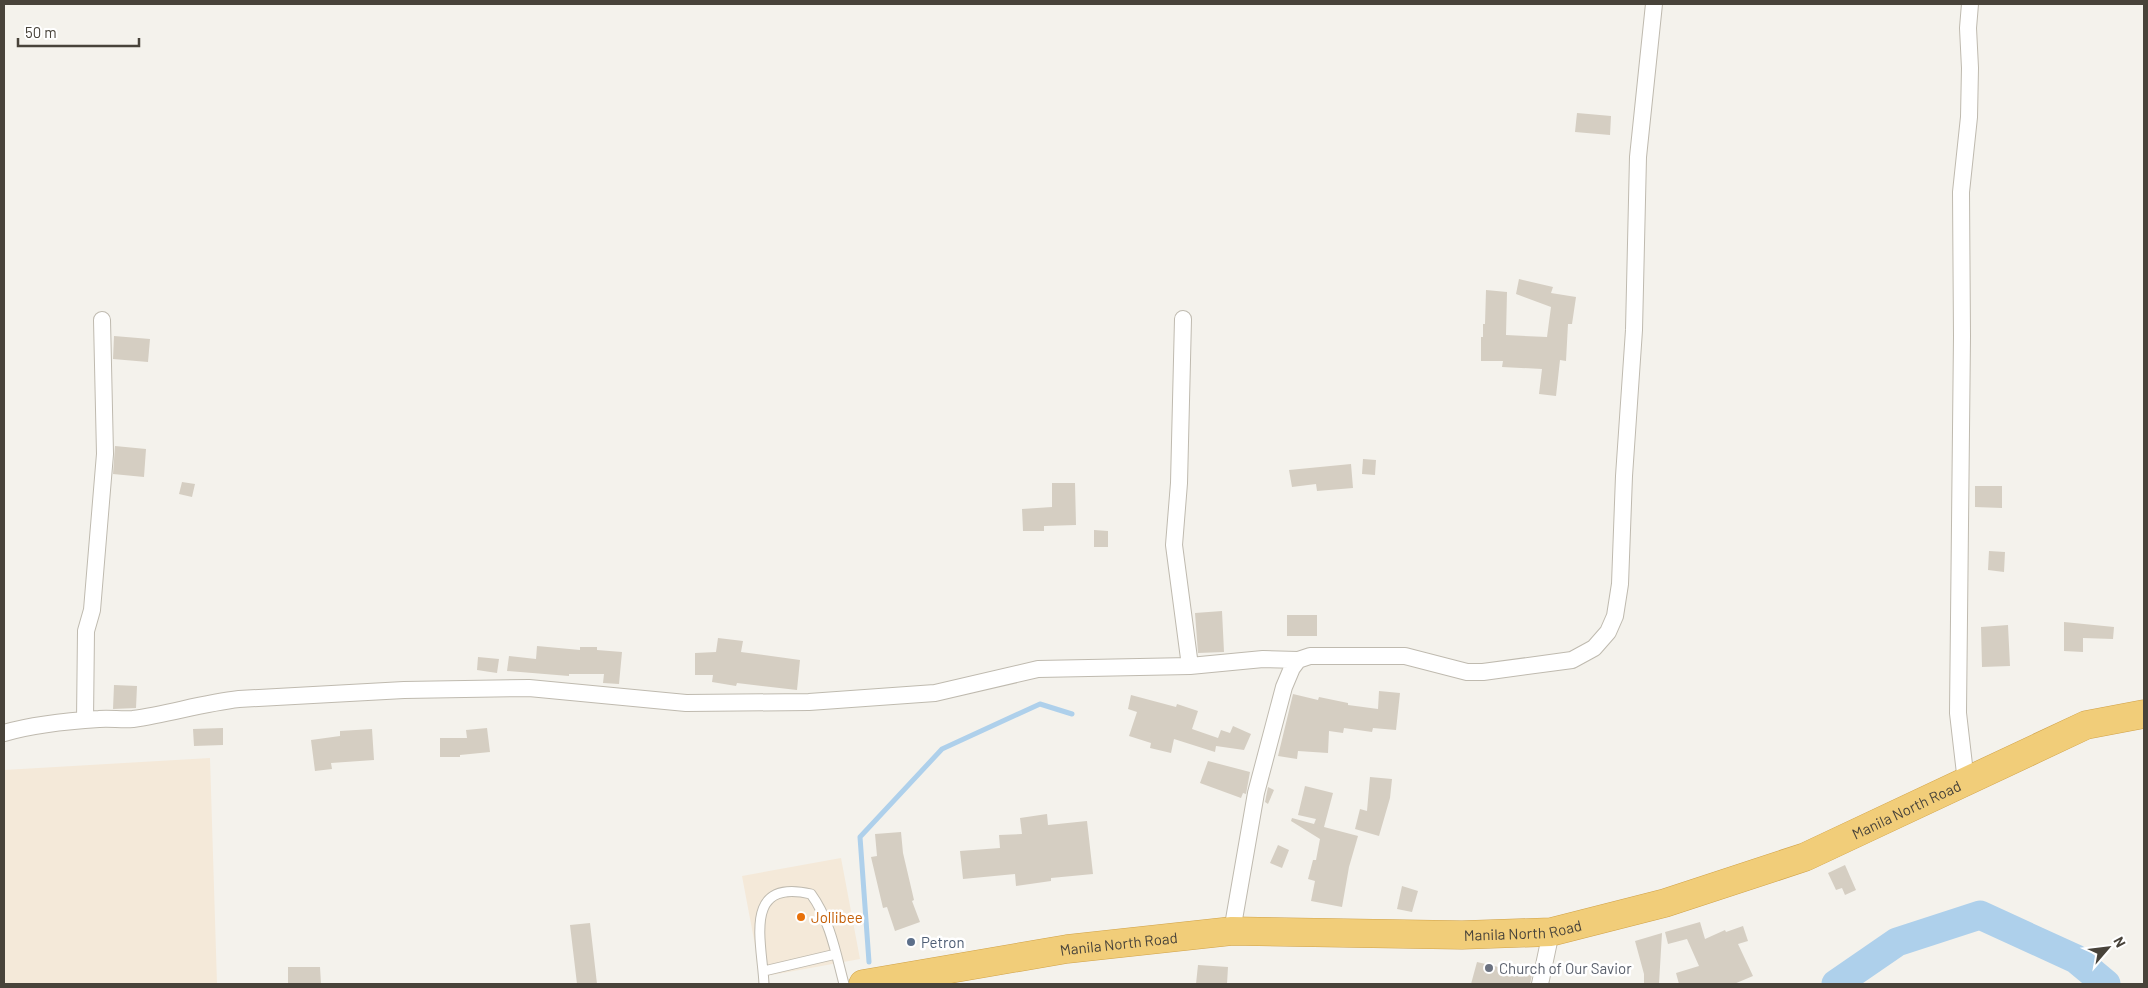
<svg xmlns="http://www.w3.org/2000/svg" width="2148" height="988" font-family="Barlow,sans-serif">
  <rect width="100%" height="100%" fill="#f4f2ec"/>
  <path fill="#f4e9d9" d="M210,758l7,226h-213v-214z
    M841,858l19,101 -99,18 -19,-101z"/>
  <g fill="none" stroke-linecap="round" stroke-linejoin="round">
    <path stroke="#aed0eb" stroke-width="5" d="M869,962l-9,-125 82,-88 98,-45 32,10"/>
    <path stroke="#aed0eb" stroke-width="29" d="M1836,984l61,-42 83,-27 96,44 30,25"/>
  </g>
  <path fill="#d5cec2" d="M1577,113l34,3 -1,19 -35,-3z
    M1519,279l34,8 -2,6 25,4 -4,27h-4l-2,37 -6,-1 -4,36 -17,-2 3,-25 -40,-2 1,-6h-22v-24h2v-13h2l1,-34 21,2 -1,43 41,2 4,-30 -35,-13z
    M114,336l36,3 -2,23 -35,-3z
    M115,446l31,3 -2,28 -31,-3z
    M1363,459l13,1 -1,15 -13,-1z
    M1351,464l2,24 -36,3 -1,-7 -24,3 -3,-17z
    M182,482l13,2 -3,13 -13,-3z
    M1052,483h23l1,42 -32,1v5h-21l-1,-22 30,-2z
    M1975,486h27v22l-27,-1z
    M1094,530l14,1v16h-14z
    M1989,551l16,1 -1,20 -16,-2z
    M1222,611l2,41 -26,1 -3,-40z
    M1287,615h30v21h-30z
    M2064,622l50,5 -1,12 -30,-1v14l-19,-1z
    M2008,625l2,41 -28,1 -1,-40z
    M718,638l25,3 -2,11 59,8 -3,30 -60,-7 -1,3 -24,-4 1,-7h-18v-22l21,-1z
    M537,646l43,4v-3h17v3l25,2 -3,32 -16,-1 1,-9h-35v2l-62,-5 2,-15 27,3z
    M478,657l21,2 -2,14 -20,-3z
    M114,685l23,1 -1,22 -23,1z
    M1379,691l21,2 -4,37 -23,-2 -1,4 -28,-4 -1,5 -14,-2 -1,22 -30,-2 -1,8 -19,-3 15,-62 25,6 1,-3 29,6v2l30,4z
    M1131,695l45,12 1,-3 21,7 -6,18 26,9 3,-8 9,3 3,-7 18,8 -7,16 -28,-4 -1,6 -41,-13 -3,14 -21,-5 1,-5 -22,-7 8,-24 -9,-3z
    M223,728v17l-29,1 -1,-17z
    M487,728l3,24 -30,3v2h-20v-19h27l-1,-8z
    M372,729l2,31 -43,3 1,6 -17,2 -4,-31 29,-4v-5z
    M1208,761l42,11 -4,22 -3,-1 -2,5 -41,-15z
    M1370,777l22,2 -2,19 -11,38 -24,-7 5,-20 7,2z
    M1305,786l28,7 -9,34 34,9 -9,31 -7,40 -31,-6 4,-20 -7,-2 5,-19h3l4,-21 -29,-18 1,-3 22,6 2,-5 -18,-4z
    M1268,787l6,3 -6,14 -3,-2z
    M1047,814l1,11 39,-4 6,53 -42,4v3l-35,5 -1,-12 -52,5 -3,-28 40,-3 -1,-13 23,-1 -2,-16z
    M901,832l2,21 11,47 -2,1 8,21 -25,9 -8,-24 -4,1 -12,-51 6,-1 -2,-22z
    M1278,845l11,5 -7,18 -12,-5z
    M1845,865l11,25 -11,5 -3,-7 -6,2 -8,-17z
    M1402,886l16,5 -6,21 -15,-3z
    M1700,922l5,17 20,-9 1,2 17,-6 5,15 -10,3 15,32 -19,8h-55l-3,-11 23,-7 -12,-27 -19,5 -3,-12z
    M590,923l7,61h-20l-7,-59z
    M1662,933l-3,51h-15v-10l-9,-33z
    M1477,962l55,13 -2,9h-59z
    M1198,965l30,2 -1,17h-31z
    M288,967h32l1,17h-33z"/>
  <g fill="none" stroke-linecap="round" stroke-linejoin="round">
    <defs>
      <path id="lane" d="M764,971l72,-17
        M764,984c-2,-42 -22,-106 47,-90 19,26 25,60 33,90"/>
      <path id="street" d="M1183,319l-4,164 -5,62 16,121
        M85,720l1,-89 6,-21 13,-156 -3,-134
        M4,733c31,-9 62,-12 95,-14 11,-1 23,1 34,0 36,-5 70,-16 106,-20l165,-9 125,-2 157,15 123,-1 126,-9 103,-24 152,-3 73,-7 35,1
        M1966,782l-8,-69 4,-377 -1,-144 8,-75 1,-49 -2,-40 2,-24
        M1232,931l24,-138 28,-106 8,-19 6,-8 12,-4h95l62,16h16l89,-12 22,-12 14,-16 7,-16 5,-32 4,-108 10,-146 4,-173 16,-153
        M1540,984l11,-52"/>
      <g id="highway">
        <path id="s1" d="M863,984l204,-35 165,-18 230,4 89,-3 114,-29 140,-46 281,-132 58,-11"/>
      </g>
    </defs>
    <use href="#lane" stroke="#bfbaaf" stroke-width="11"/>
    <use href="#street" stroke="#bfbaaf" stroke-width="18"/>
    <use href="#highway" stroke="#d0a249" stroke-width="29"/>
    <use href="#lane" stroke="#fff" stroke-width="9"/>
    <use href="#street" stroke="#fff" stroke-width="16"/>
    <use href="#highway" stroke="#f1cd79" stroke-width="28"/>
  </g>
  <circle fill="#e8710a" stroke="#fff" stroke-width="2" cx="801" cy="917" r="5"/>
  <circle fill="#5c6f8a" stroke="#fff" stroke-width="2" cx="911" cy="942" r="5"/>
  <circle fill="#6b7280" stroke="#fff" stroke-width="2" cx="1489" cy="968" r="5"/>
  <g text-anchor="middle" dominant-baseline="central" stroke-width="5" stroke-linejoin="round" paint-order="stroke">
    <g font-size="15" fill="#48433a" stroke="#fff">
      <text stroke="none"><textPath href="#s1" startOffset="1069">Manila North Road</textPath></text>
      <text stroke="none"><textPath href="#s1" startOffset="664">Manila North Road</textPath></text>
      <text stroke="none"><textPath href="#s1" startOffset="259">Manila North Road</textPath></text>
    </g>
    <g font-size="15" fill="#c56008" stroke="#fff" text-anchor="start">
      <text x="811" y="917">Jollibee</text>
    </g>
    <g font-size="15" fill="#4e5e75" stroke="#fff" text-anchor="start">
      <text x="921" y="942">Petron</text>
    </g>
    <g font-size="15" fill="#5b616d" stroke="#fff" text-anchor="start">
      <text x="1499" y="968">Church of Our Savior</text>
    </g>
  </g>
  <rect width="2148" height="988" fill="none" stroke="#48433a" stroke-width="10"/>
  <g transform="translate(2108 948) rotate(62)" stroke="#ffffff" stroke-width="4" paint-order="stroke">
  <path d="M0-4L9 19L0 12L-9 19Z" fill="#48433a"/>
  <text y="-8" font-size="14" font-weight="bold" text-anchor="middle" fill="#48433a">N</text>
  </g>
  <path d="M18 38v8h121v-8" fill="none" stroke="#48433a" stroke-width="2.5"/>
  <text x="25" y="38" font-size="15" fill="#48433a" stroke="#ffffff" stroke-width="4" paint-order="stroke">50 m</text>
</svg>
